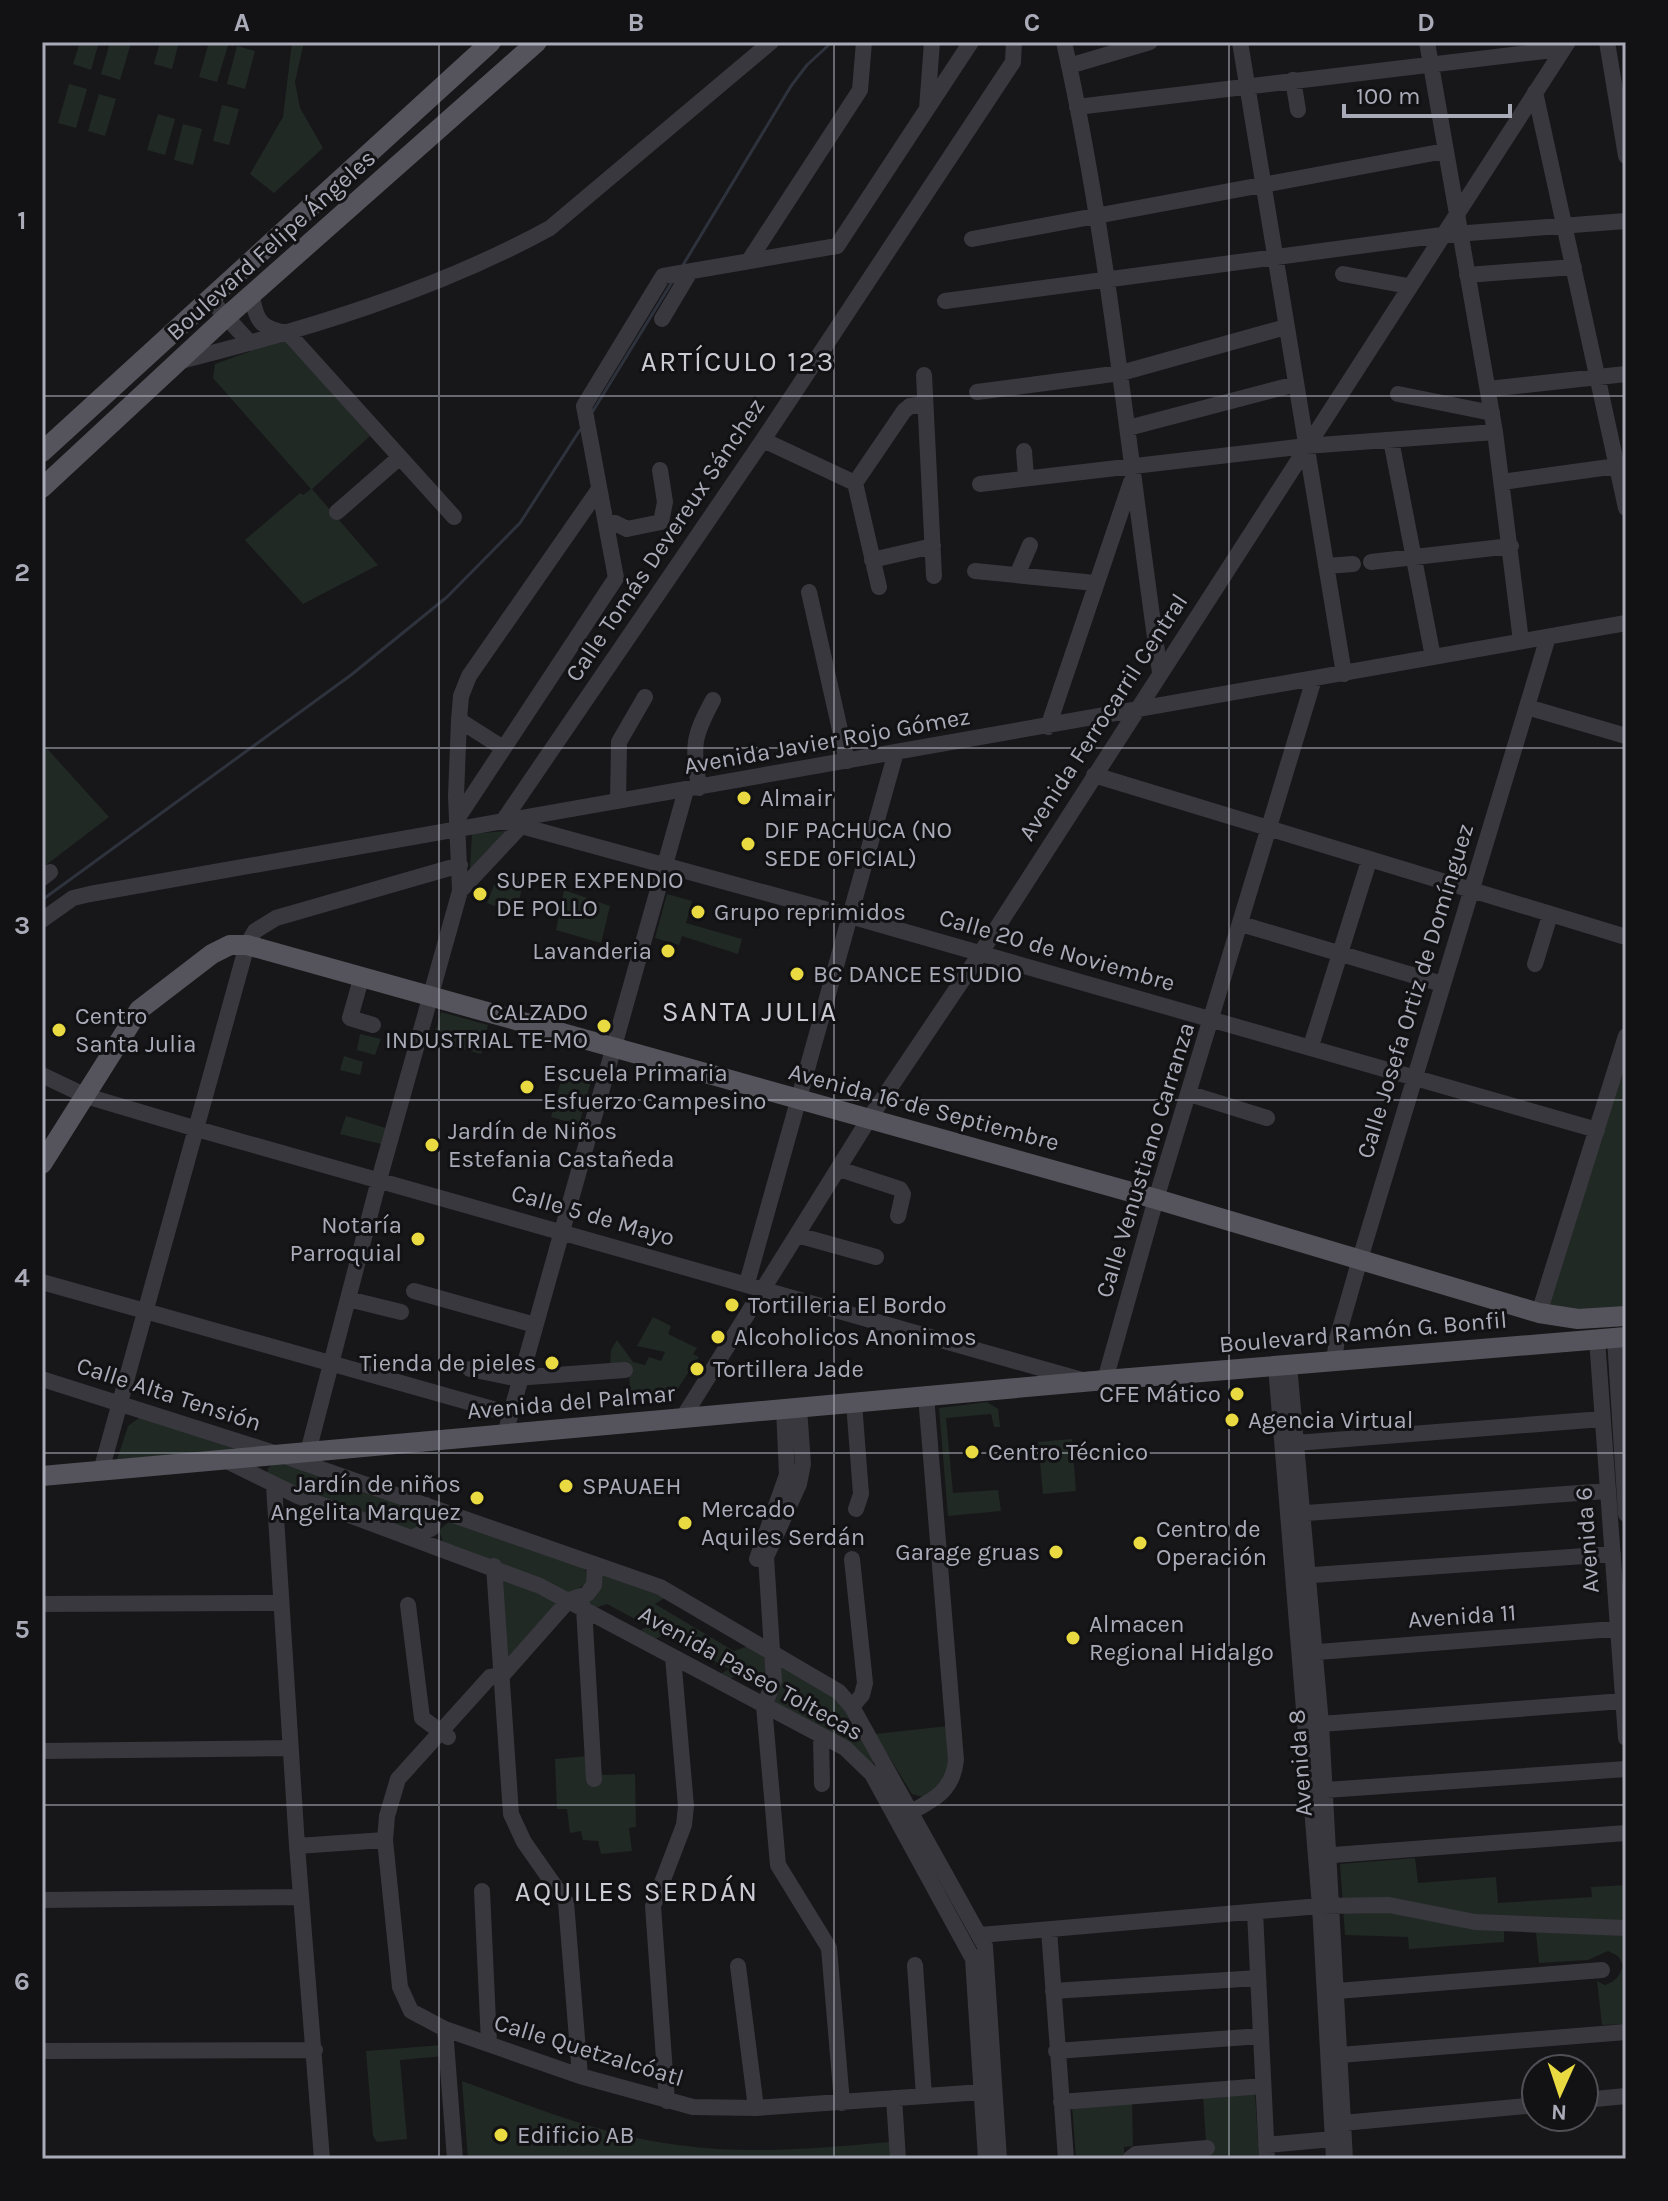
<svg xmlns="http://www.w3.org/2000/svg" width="1668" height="2201" font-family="Karla,sans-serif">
  <rect width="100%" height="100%" fill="#171719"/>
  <path fill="#212924" d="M80,42h19l-8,28 -18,-6z
    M110,42l21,1 -11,37 -19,-6z
    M160,42h19l-7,27 -18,-5z
    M209,42l19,3 -11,37 -18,-5z
    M292,42h12l-9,40 5,26 23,40 -49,45 -24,-19 33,-57z
    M237,46l18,5 -10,38 -18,-5z
    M69,84l18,5 -11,39 -18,-5z
    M99,94l17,5 -11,37 -17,-5z
    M222,105l17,4 -10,36 -16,-4z
    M158,114l17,5 -10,36 -18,-5z
    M183,124l19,5 -9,36 -19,-5z
    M285,339l85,97 -58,53 66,76 -75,39 -58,-64 55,-47 3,2 8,-6 -98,-111 2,-14z
    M42,743l67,74 -67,51z
    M505,831l-32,39 -3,-2 2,-34z
    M498,875l25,8 -7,31 -29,-11z
    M564,890l46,16 -9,37 -45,-13z
    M667,894l25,7 -6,22 56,16 -4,15 -56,-18 -3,9 -24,-7z
    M441,1012l47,13 -7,29 -48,-13z
    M360,1034l21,5 -6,16 -18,-5z
    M1626,1042v276l-86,-2z
    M344,1056l19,6 -3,13 -20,-5z
    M563,1073l28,8 -12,44 -28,-8z
    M346,1116l40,12 -5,16 -41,-10z
    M653,1317l18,9 -3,8 29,14 -4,6 6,3 -25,37 -43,2 -3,-31 -18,1 1,-16 6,-10 16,22 12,3 4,-8 12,4 4,-9 -28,-6z
    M987,1402l11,7 2,18h-6l-3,-13 -45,4 7,75 45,-3 3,21 -53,5 -9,-108z
    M139,1418l10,2 87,29 -119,11 11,-34z
    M1072,1439l4,52 -33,3 -5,-52z
    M276,1462l145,46 9,14 -12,11 -151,-57 1,-8z
    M451,1520l129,46 9,7 -3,11 -18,10 -125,-52 -4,-12z
    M600,1571l66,26 -11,7 79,47 14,-5 19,13v30l-28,-15 -11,6 -9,-5 10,-6 -65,-35 -10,6 -17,-8 11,-6 -41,-22 -12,4 -14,-7z
    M498,1576l60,27 -52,63z
    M781,1664l58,37 37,60 -4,2 -14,-13 -84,-46z
    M948,1726l2,34 -4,20 -23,17 -11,-3 -37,-60z
    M599,1755l2,20 34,-1 1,53 -7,1 3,23 -31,3 -3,-13 -15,-1 -2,-9 -11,2 -3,-24h-10l-2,-50z
    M1415,1858l3,25 78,-6 2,26 94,-6 -1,-10 35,-2v139l-24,1 -5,-44 8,4c11,-4 15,-9 18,-20l-5,-9 -10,-5 -20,9 -49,3 -3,-30 -32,-3v12l-95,7 -1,-12 -63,-2 -5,-71z
    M442,2045l2,11 -44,4 7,79 -30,3 -4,-6 -7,-85z
    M462,2081c69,25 142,55 216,64 71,10 142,3 213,-3l1,17h-424z
    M1255,2092l4,67h-52l-4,-64z
    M1132,2101l1,45 -9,1v12h-48l-4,-54z"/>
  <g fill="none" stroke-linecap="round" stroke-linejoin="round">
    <path stroke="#2e323c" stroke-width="3" d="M683,265l108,-179 16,-21 25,-23
      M593,411l79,-129
      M42,900l309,-225 96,-78 73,-74 60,-93"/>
    <path stroke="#39383e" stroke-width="16" d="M1014,42l-1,20 -250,378 -260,381 347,95 747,214
      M1064,42c46,208 65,419 96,630
      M1240,42l104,632
      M1427,42l68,390 26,209
      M1607,42l19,114
      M1069,66l81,-24
      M1293,80l5,30
      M1535,92l91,416
      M1077,107l485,-58
      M927,109l5,-67
      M972,239l473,-88
      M750,259l110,-169 4,-48
      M1343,274l65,12
      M1467,275l107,-8
      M252,296c4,26 10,33 36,37l166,184
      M209,298l41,45
      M945,301l497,-66 184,-14
      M662,319l28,-47
      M181,361c126,-32 254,-70 369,-133l221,-186
      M924,375l10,201
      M1488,389l138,-15
      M977,392l144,-19 165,-46
      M1398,394l94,19
      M1128,428l168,-44
      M763,440l92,43
      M1391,440l42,217
      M1024,451l2,26
      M1502,482l115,-16
      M980,484l326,-38 189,-14
      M337,512l63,-55
      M606,524l9,-1 12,6 34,-7 4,-20 -5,-32
      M872,560l61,-14
      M1371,562l140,-16
      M1326,566l27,-2
      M975,571l120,12
      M1017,575l13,-30
      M879,587l-24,-104 49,-72 6,-5 15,-2
      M809,592l38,169
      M1527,707l99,29
      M459,720l44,28
      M1048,727l83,-245
      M1094,775l532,162
      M699,788c-6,-44 -7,-49 14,-88
      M618,801l1,-59 26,-45
      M459,816l157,-238 -32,-172 79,-130 174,-30 134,-204
      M42,878l8,-6
      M460,891l61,-65
      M42,920l31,-22 17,-4 1536,-271
      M1241,924l201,60
      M1535,964l15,-49
      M361,979l-11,39 23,7
      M1311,1046l58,-185
      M42,1075l44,21 111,33 885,251
      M1190,1094l77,24
      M839,1169l61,20 3,5 -5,22
      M797,1235l79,22
      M42,1282l469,132
      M747,1283l149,-531
      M414,1291l121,34
      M348,1299l53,13
      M1539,1313l87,-277
      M1615,1338l11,176
      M1597,1339l29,399
      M1334,1361l3,-22 23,-80 188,-622
      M1289,1365l32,359 24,435
      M1276,1366l44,540 14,253
      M470,1369l45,9 110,-8
      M42,1379l239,76 379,132 179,105 13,15 133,239 14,213
      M1105,1380l51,-181 158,-520
      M854,1403l7,91 -5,15
      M799,1408l4,56 -4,20 -33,73 8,124 -10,25 14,159 51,83 13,155
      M682,1419l187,-300 111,-165 588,-912
      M505,1434l181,-644
      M1296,1443l306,-24
      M308,1452l71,-272 81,-289 -4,-95 3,-76 2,-24 8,-20 130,-187
      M225,1460l73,36 242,90 305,162 27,26 101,185 13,200
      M101,1471l146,-526 8,-14 21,-13 184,-53
      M274,1486l23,360 25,313
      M1293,1514l314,-23
      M414,1537l18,-9 2,-13 -8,-10
      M757,1559l30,-84 -3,-66
      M494,1566l17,248 13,28 42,60 14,174
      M1299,1576l314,-22
      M42,1604l239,-1
      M408,1605l14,113 26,19
      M584,1608l10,171
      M1305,1653l321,-25
      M502,1675l-12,2 -92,102 -11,37 -2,24 15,147 11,24 34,18 135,47 113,31 63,1 226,-16
      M500,1678l69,-78 18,-6 7,-9 1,-20
      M852,1707l10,-12 3,-12 -13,-124
      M1321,1724l302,-23
      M821,1736l1,48
      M42,1751l248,-3
      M1326,1790l300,-21
      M911,1812c24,-13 42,-22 45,-52l-30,-364
      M297,1846l88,-6
      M1320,1856l306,-23
      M482,1891l7,152
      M42,1900l259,-3
      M1255,1912l12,247
      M1049,1930l17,229
      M980,1935l340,-29 69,-1 86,17 151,6
      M915,1965l9,131
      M738,1966l18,142
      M1053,1991l205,-13
      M1337,1991l265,-21
      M445,2029l10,130
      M42,2051l273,-1
      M1056,2051l205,-15
      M1340,2055l286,-23
      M894,2098l4,61
      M1584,2100l42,-4
      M667,2101l-14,-195 31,-81 2,-19 -13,-149
      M1061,2102l202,-16
      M1343,2123l193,-18
      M1266,2145l67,-6
      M1130,2159l6,-5 71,-6"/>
    <path stroke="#55545c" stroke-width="20" d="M42,452l449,-410
      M42,488l183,-170 312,-276
      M42,1164l97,-154 73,-56 18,-9h17l909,254 383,114 39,6 48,-3
      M42,1476l1063,-96 521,-43"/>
  </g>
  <path fill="none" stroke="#aaabb8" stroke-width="2" stroke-opacity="0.55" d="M439,42v2117M834,42v2117M1229,42v2117M42,396h1584M42,748h1584M42,1100h1584M42,1453h1584M42,1805h1584"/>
  <g fill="#e8da40" stroke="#121214" stroke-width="3">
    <circle cx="744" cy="798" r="8"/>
    <circle cx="748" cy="844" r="8"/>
    <circle cx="480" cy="894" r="8"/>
    <circle cx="698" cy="912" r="8"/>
    <circle cx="668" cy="951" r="8"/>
    <circle cx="797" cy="974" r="8"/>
    <circle cx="604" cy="1026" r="8"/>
    <circle cx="59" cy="1030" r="8"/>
    <circle cx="527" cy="1087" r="8"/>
    <circle cx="432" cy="1145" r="8"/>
    <circle cx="418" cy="1239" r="8"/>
    <circle cx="732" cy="1305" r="8"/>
    <circle cx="718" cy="1337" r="8"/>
    <circle cx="552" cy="1363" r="8"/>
    <circle cx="697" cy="1369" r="8"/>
    <circle cx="1237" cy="1394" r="8"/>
    <circle cx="1232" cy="1420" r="8"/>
    <circle cx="972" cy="1452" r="8"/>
    <circle cx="566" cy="1486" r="8"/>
    <circle cx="477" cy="1498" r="8"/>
    <circle cx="685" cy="1523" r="8"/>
    <circle cx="1140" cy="1543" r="8"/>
    <circle cx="1056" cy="1552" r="8"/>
    <circle cx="1073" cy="1638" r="8"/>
    <circle cx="501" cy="2135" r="8"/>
  </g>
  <g text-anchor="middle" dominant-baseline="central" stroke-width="6" stroke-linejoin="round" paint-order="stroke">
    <g font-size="24" fill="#aaabb8" stroke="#121214">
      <text transform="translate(271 245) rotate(-42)">Boulevard Felipe Ángeles</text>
      <text transform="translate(665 540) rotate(-56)">Calle Tomás Devereux Sánchez</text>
      <text transform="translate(1103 717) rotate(-57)">Avenida Ferrocarril Central</text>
      <text transform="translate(827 741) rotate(-10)">Avenida Javier Rojo Gómez</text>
      <text transform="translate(1057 950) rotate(16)">Calle 20 de Noviembre</text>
      <text transform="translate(1415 991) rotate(-73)">Calle Josefa Ortiz de Domínguez</text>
      <text transform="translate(924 1107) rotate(15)">Avenida 16 de Septiembre</text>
      <text transform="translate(1145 1160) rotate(-73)">Calle Venustiano Carranza</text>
      <text transform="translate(593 1215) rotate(16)">Calle 5 de Mayo</text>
      <text transform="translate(1363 1332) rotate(-5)">Boulevard Ramón G. Bonfil</text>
      <text transform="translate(169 1394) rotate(18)">Calle Alta Tensión</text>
      <text transform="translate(571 1402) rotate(-5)">Avenida del Palmar</text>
      <text transform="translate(1587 1540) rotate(-94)">Avenida 6</text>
      <text transform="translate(1462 1616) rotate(-4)">Avenida 11</text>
      <text transform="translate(751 1673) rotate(29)">Avenida Paseo Toltecas</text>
      <text transform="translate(1300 1763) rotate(-94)">Avenida 8</text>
      <text transform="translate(589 2050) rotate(17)">Calle Quetzalcóatl</text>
    </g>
    <g font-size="24" fill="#aaabb8" stroke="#121214" text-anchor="start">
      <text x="760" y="798">Almair</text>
      <text x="764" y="830">DIF PACHUCA (NO<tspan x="764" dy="28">SEDE OFICIAL)</tspan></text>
      <text x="496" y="880">SUPER EXPENDIO<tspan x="496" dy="28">DE POLLO</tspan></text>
      <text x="714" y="912">Grupo reprimidos</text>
      <text x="652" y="951" text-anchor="end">Lavanderia</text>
      <text x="813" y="974">BC DANCE ESTUDIO</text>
      <text x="588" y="1012" text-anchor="end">CALZADO<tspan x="588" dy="28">INDUSTRIAL TE-MO</tspan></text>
      <text x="75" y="1016">Centro<tspan x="75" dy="28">Santa Julia</tspan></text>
      <text x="543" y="1073">Escuela Primaria<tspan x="543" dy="28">Esfuerzo Campesino</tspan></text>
      <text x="448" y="1131">Jardín de Niños<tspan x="448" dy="28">Estefania Castañeda</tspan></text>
      <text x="402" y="1225" text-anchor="end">Notaría<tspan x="402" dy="28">Parroquial</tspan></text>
      <text x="748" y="1305">Tortilleria El Bordo</text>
      <text x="734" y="1337">Alcoholicos Anonimos</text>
      <text x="536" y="1363" text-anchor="end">Tienda de pieles</text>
      <text x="713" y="1369">Tortillera Jade</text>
      <text x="1221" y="1394" text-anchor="end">CFE Mático</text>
      <text x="1248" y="1420">Agencia Virtual</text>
      <text x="988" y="1452">Centro Técnico</text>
      <text x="461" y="1484" text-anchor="end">Jardín de niños<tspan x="461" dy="28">Angelita Marquez</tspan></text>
      <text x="582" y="1486">SPAUAEH</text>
      <text x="701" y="1509">Mercado<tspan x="701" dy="28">Aquiles Serdán</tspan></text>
      <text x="1156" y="1529">Centro de<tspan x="1156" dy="28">Operación</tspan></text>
      <text x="1040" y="1552" text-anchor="end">Garage gruas</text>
      <text x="1089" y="1624">Almacen<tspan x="1089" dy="28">Regional Hidalgo</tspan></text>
      <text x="517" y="2135">Edificio AB</text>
    </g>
    <g font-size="28" letter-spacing="2" fill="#cbcbd4" stroke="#121214">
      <text x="738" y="361">ARTÍCULO 123</text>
      <text x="750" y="1011">SANTA JULIA</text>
      <text x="637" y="1891">AQUILES SERDÁN</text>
    </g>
  </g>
  <rect width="1668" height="2201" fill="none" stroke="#121214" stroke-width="88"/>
  <g transform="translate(1560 2093) rotate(183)"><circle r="38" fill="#121214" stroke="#4f4f56" stroke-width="2"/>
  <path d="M0-6L14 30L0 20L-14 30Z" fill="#e8da40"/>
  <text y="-12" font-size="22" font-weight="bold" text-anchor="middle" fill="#aaabb8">N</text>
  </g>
  <path d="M1344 104v12h166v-12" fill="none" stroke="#aaabb8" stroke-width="4"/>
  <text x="1356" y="104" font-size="24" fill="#aaabb8" stroke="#121214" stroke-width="6" paint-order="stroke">100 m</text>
  <rect x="44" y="44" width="1580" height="2113" fill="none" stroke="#aaabb8" stroke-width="3"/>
  <g font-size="26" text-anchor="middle" font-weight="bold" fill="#aaabb8">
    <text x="242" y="31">A</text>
    <text x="636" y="31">B</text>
    <text x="1032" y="31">C</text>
    <text x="1426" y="31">D</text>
    <text x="22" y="229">1</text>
    <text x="22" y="581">2</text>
    <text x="22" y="934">3</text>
    <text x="22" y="1286">4</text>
    <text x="22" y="1638">5</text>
    <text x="22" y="1990">6</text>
  </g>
</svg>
